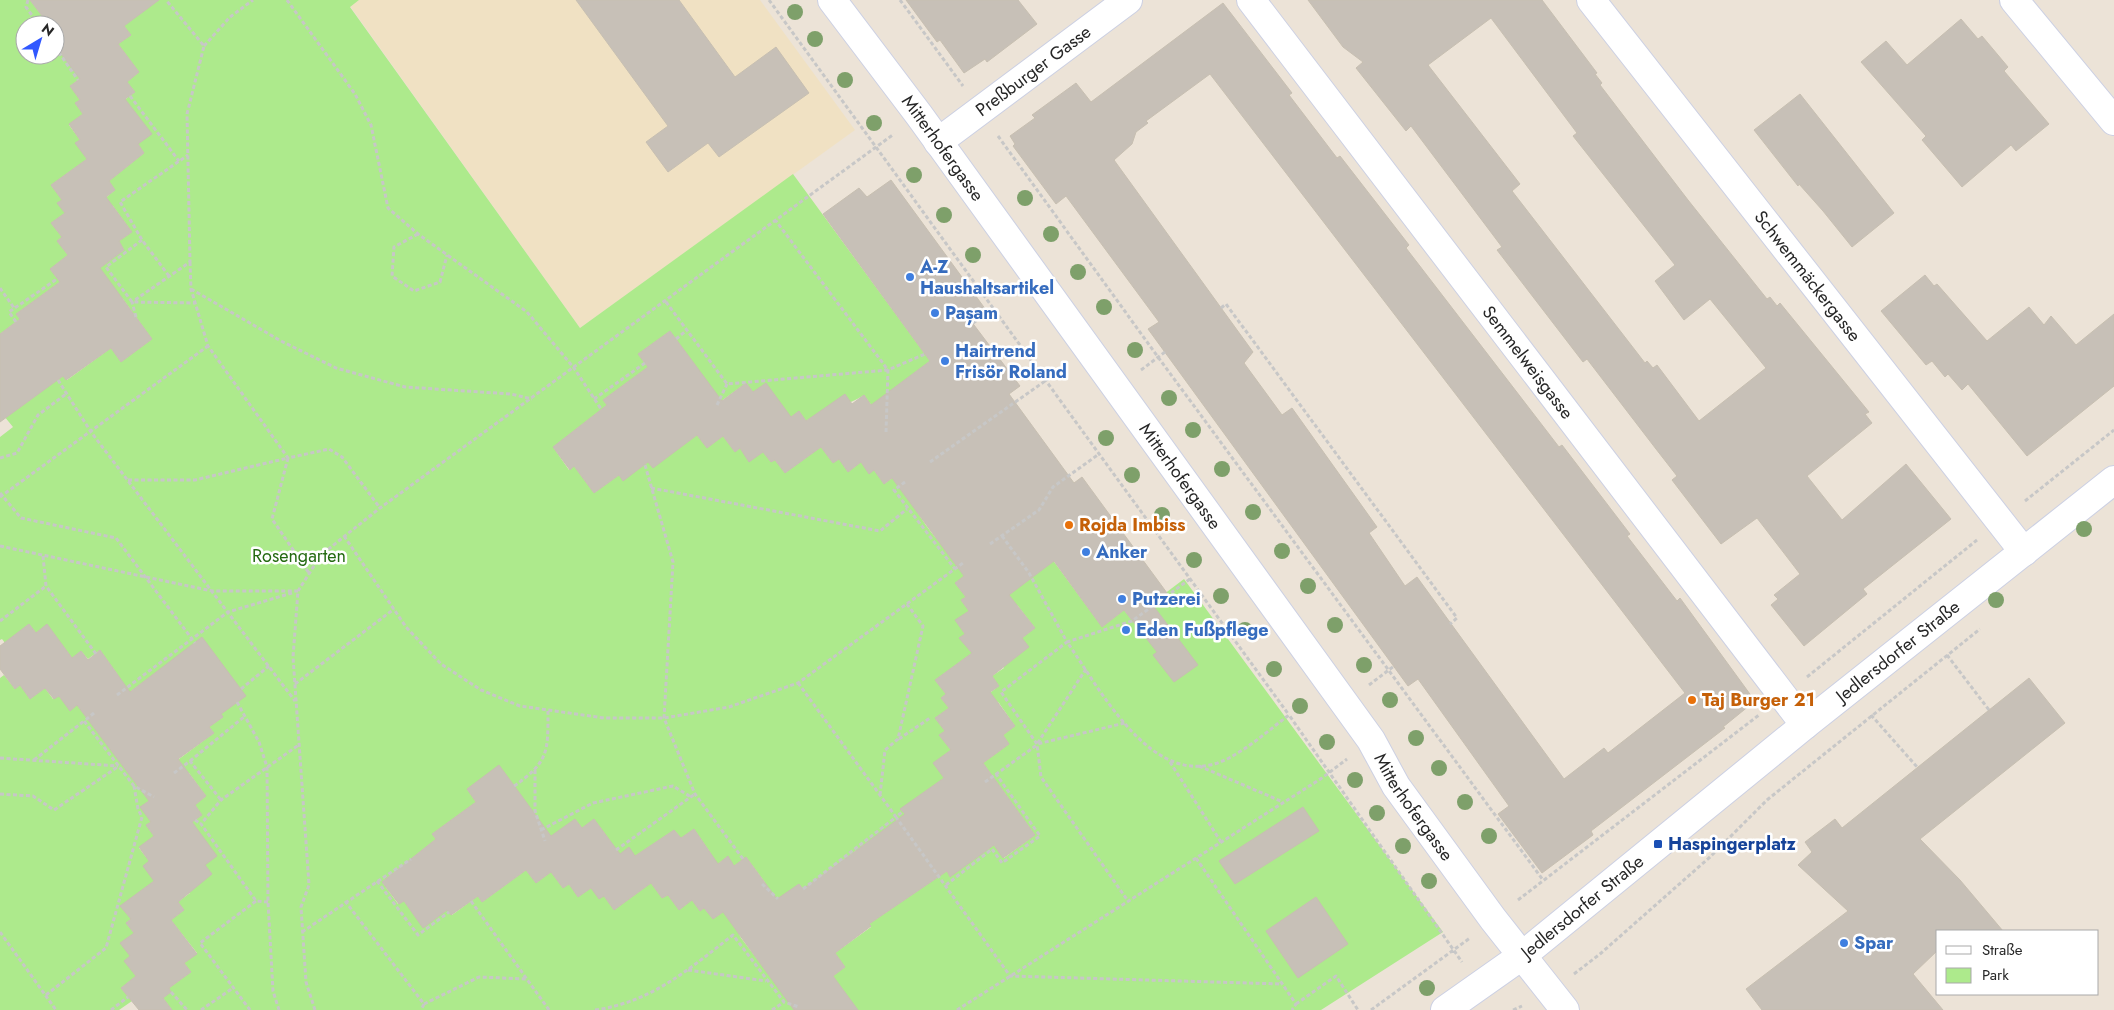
<svg xmlns="http://www.w3.org/2000/svg" width="2114" height="1010" font-family="Jost,sans-serif">
  <rect width="100%" height="100%" fill="#ece3d7"/>
  <path fill="#f0e1c3" d="M359,0h401l95,130 -275,198 -230,-322z"/>
  <path fill="#adea8c" d="M0,0h30l19,25h-24v30h30v-9l30,29 -15,11 10,14 -5,3 8,11 -14,11 11,15 -4,3 11,16 -36,26 11,15 -4,3 7,10 -14,10 11,14 -5,4 11,14 -18,14 10,13 -44,32 4,5 -20,15z
    M150,0h209l-9,7 230,321 213,-154 137,187 -37,28 24,34 -37,-6 -16,-22c-19,13 -41,13 -58,26l-7,-10 -12,9 -34,-28 -7,-9 -33,24 -16,-39 -27,-37 -32,23 10,13 -45,33 4,5 -54,42 16,23 5,-4 20,27 25,-18 4,5 25,-18 5,5 44,-32 10,13 16,-12 12,16 5,-4 9,13 14,-9 8,10 4,-2 10,13 36,-26 12,16 6,-4 9,13 13,-10 8,11 5,-3 10,14 14,-10c18,42 37,68 72,98l-15,11 11,14 -5,3 8,11 -13,10 9,13 -5,4 12,15 -37,27 11,14 -5,4 8,10 -14,10 10,13 -6,4 12,15 -17,13 10,15 -43,31 4,6 -102,74 -4,-5 -24,18 -11,-21 -18,-24 -12,9 -7,-9 -12,9 -5,-14 -16,-23 -13,9 -7,-8 -39,26 -18,1 -6,-15 -17,-23 -12,9 -7,-9 -32,24 -44,-77 -32,23 9,13 -44,32 4,5 -54,43 16,22 6,-3 19,26 24,-17 5,5 26,-19 4,6 44,-32 10,13 15,-11 12,16 6,-4 9,13 13,-9 13,8 10,14 37,-27 11,15 6,-3 11,15 13,-10 8,11 4,-3 9,11 14,-10 14,29 55,72h-624l-9,-12 8,-6 -2,-4 22,-16 -7,-9 13,-10 -26,-33 13,-10 -6,-8 12,-9 -1,-2 16,-26 -13,-43 10,-7 -7,-10 11,-9 -17,-23 -10,8 -15,-20 15,-2 35,-26 -5,-6 14,-10 -58,-51 -34,25 3,5 -11,7 -5,-28 -18,-25 -12,9 -7,-8 -9,7 -25,-33 -11,8 -7,-9 -24,19 -3,-4 -2,1v-203l13,-10 -9,-11 59,-40 4,4 44,-32 10,14 31,-23 -29,-40 -31,-26 32,-23 -5,-9 13,-9 -19,-26 -10,-6 12,-10 -6,-9 35,-28 -6,-9 -15,-43 12,-9 -8,-10 12,-10 -21,-28 13,-9 -7,-9z
    M1030,529l72,98 22,-17 7,9 53,-40 259,353 -122,78h-470l-18,-34 12,-9 -10,-14 36,-26 -2,-3 78,-53 3,5 44,-31 10,13 31,-23 -52,-72 26,-19 -6,-9 12,-9 -16,-23 -12,-8 12,-9 -7,-10 12,-8 -1,-2 19,-28 13,-10 -17,-22 -12,-9z
    M4,675l11,14 5,-4 10,14 15,-11 8,11 6,-3 11,14 14,-10 70,97 -13,10 10,15 -5,3 8,11 -15,12 10,13 5,20 -33,25 10,13 -5,4 8,10 -4,23 -5,5 11,15 -15,12 11,13 -13,9h-119v-332z"/>
  <path fill="#c7c0b7" stroke="#c7bfb1" fill-rule="evenodd" d="M30,0h129l-35,26 7,9 -13,9 21,28 -12,10 8,10 -10,7 27,35 -14,10 6,9 -35,28 6,9 -9,7 26,35 -13,9 5,9 -24,18 52,71 -31,23 -10,-14 -45,32 -3,-4 -63,46v-88l20,-15 -4,-5 44,-32 -10,-13 18,-14 -11,-14 5,-4 -11,-14 14,-10 -8,-10 5,-3 -11,-15 36,-26 -12,-16 5,-3 -11,-16 14,-10 -8,-11 5,-3 -10,-14 10,-7 -25,-33v-21h-6z
    M576,0h103l56,77 41,-30 33,46 -90,64 -11,-14 -40,29 -22,-30 22,-16z
    M906,0h112l19,24 -50,38 -2,-3 -21,14 -24,-33 -3,2z
    M1308,0h234l55,73 -2,1 7,9 -2,2 88,115 79,99 3,-2 7,9 3,-3 89,109 -4,2 7,9 -65,53 35,44 64,-56 45,55 -88,70 4,5 -63,52 -33,-41 7,-6 -4,-4 26,-21 -43,-56 -36,26 -49,-64 5,-4 -21,-27 -69,-90 -4,3 -86,-112 5,-3 -91,-121 -5,5 -50,-63 7,-6 -20,-15zM1491,18l86,115 -4,3 102,129 -20,16 29,39 26,-21 56,69 -67,53 -42,-56 -4,3 -6,-7 -2,2 -133,-172 8,-7 -92,-119z
    M1223,3l69,90 -3,2 48,63 3,-2 69,89 -3,3 153,199 3,-2 68,89 -3,2 50,65 3,-3 75,103 -32,26 2,1 -134,103 2,4 -51,38 -44,-59 11,-8 -91,-127 -10,7 -260,-357 11,-7 -93,-126 -10,8 -43,-58 2,-2 -5,-8 25,-18 -3,-3 44,-32 15,19zM1210,74l475,619 -77,60 -4,-5 -40,31 -147,-202 -12,9 -36,-53 8,-6 -85,-119 -10,7 -38,-52 9,-11 -139,-192 18,-16 4,-12 12,-9 -2,-2z
    M1961,19l17,20 4,-3 26,31 -4,4 45,53 -33,27 -5,-6 -49,42 -40,-47 4,-4 -65,-74 25,-21 21,24z
    M1800,94l94,119 -42,34 -29,-36 -24,-27 -1,2 -44,-56z
    M891,180l95,130 -15,11 49,65 -11,8 65,89 8,-6 85,116 -15,11 46,61 -24,17 -21,-27 4,-3 -33,-42 -22,17 -48,-66 -45,34 26,33 -13,10 7,9 -37,29 7,10 -9,6 25,34 -12,9 6,9 -26,19 52,72 -32,23 -9,-13 -44,32 -3,-6 -78,53 2,2 -36,27 10,14 -12,9 25,34h-64l-71,-98 -10,7 -9,-11 -4,3 -8,-11 -13,10 -11,-15 -6,3 -11,-15 -37,27 -10,-14 -5,3 -8,-11 -13,9 -9,-13 -6,4 -12,-16 -15,11 -10,-13 -44,32 -4,-6 -27,19 -4,-5 -24,18 -19,-27 -5,3 -17,-22 54,-43 -4,-5 44,-32 -9,-13 32,-24 52,71 24,-17 7,9 12,-9 26,35 9,-7 6,9 39,-26 7,8 13,-9 24,35 10,-8 6,10 12,-9 31,42 22,-15 4,5 50,-36 52,-39 -5,-5 44,-31 -11,-15 18,-13 -12,-15 6,-4 -10,-13 14,-10 -8,-10 5,-4 -11,-14 37,-27 -13,-15 6,-4 -10,-14 14,-9 -8,-11 5,-3 -11,-14 9,-7 -72,-98 -8,6 -10,-14 -5,4 -8,-12 -13,10 -9,-13 -6,4 -12,-16 -36,26 -10,-13 -4,2 -8,-10 -14,10 -9,-14 -5,4 -12,-16 -16,12 -10,-13 -44,33 -5,-6 -25,19 -4,-6 -25,18 -20,-27 -4,4 -17,-23 54,-42 -4,-5 45,-33 -10,-13 32,-23 52,70 24,-18 7,9 13,-9 25,34 8,-6 7,10 39,-27 7,10 12,-9 7,10 59,-44 -107,-147 36,-26 8,9z
    M1925,275l9,11 3,-2 50,57 42,-34 15,18 7,-9 25,29 38,-31v72l-87,70 -59,-72 -6,6 -14,-16 -3,3 -13,-16 -6,4 -45,-54z
    M29,624l7,9 11,-9 25,34 9,-7 7,9 12,-10 30,42 72,-55 44,59 -25,18 2,3 -14,10 5,6 -36,26 28,37 -11,9 7,10 -10,7 25,34 -12,9 7,9 -34,28 6,8 -13,10 26,34 -13,9 7,9 -22,16 2,4 -8,6 9,12h-33l-18,-22 15,-12 -12,-15 6,-5 -10,-13 14,-10 -8,-10 5,-4 -11,-13 34,-25 -11,-15 6,-5 -10,-14 15,-11 -8,-11 5,-3 -11,-15 9,-6 -72,-96 -7,6 -11,-15 -5,3 -9,-11 -15,11 -10,-14 -5,4 -15,-20v-23z
    M2029,678l36,45 -145,116 40,41 43,51h-65v19l-25,24 30,36h-181l-16,-21 102,-78 -50,-46 14,-13 -7,-10 30,-23 7,9z
    M1303,807l16,24 -84,53 -16,-23z
    M1316,897l32,47 -50,34 -32,-47z"/>
  <g fill="none" stroke-linecap="round" stroke-linejoin="round">
    <defs>
      <g id="minor">
        <path id="s1" d="M832,0l87,115 452,625 25,46 97,133 72,91"/>
        <path id="s2" d="M1251,0l554,725"/>
        <path id="s3" d="M1591,0l433,552"/>
        <path d="M2014,0l100,121"/>
        <path id="s4" d="M938,142l190,-142"/>
        <path id="s5" d="M1445,1010l78,-55 282,-230 309,-245"/>
      </g>
    </defs>
    <use href="#minor" stroke="#ccd0e3" stroke-width="30"/>
    <path stroke="#c7c7c7" stroke-width="3" stroke-dasharray="4 2.5" stroke-linecap="butt" d="M28,0l-2,7 13,18
      M287,0l68,94 16,31 17,83 30,26 109,78 47,56 27,41
      M769,0l520,715
      M900,0l63,86
      M204,46l26,-29 23,-17
      M55,47l23,33
      M130,96l49,65
      M998,136l160,221 385,523
      M418,234l-24,13 -2,29 22,15 26,-9 7,-27
      M142,240l-36,27 26,35 63,1
      M190,262l1,27 17,57 80,112 41,-9 13,8 38,51
      M169,276l-27,-36 -22,-38 68,-47
      M0,288l14,20
      M191,289l90,52 55,27 69,19 106,7 21,5
      M666,302l61,82 161,-14 -112,-149
      M1221,308l5,-4 231,314 -7,6
      M136,317l-4,-15 58,-40 -3,-148 17,-68 -38,-46
      M16,322l-7,-10 48,-33
      M973,323l20,-14
      M676,339l11,-9
      M1141,370l24,-18
      M58,380l33,52 204,269
      M594,399l51,-36
      M717,405l10,-21
      M886,432l2,-62 37,-16
      M0,458l17,-5 21,-38 28,-21
      M930,462l135,-95
      M645,465l28,97 -9,156 31,76 48,65
      M128,480h67l93,-22 -16,61 37,54
      M905,482l-11,8 61,79
      M651,488l229,43 27,-22
      M0,493l21,25 95,20 79,105
      M0,497l208,-151
      M2025,501l89,-71
      M344,536l62,91 35,37 40,26 39,16 84,12h60l65,-11 69,-24 165,-120
      M1002,536l27,37 38,69 -66,50 36,52 4,33 87,124
      M990,544l49,-34 14,-23 46,-33
      M0,546l212,45h86
      M43,556l3,30 50,68
      M1190,579l-58,42 -65,21c34,48 87,153 160,117 22,-11 42,-29 62,-44l173,247
      M0,621l46,-35
      M1947,655l42,55
      M1086,669l-49,75 88,-21
      M1807,677l170,-137
      M798,683l98,134 6,-5
      M295,684l99,-75
      M1369,685l25,-19
      M241,689l28,-23
      M117,695l111,-83 64,-19
      M237,702l22,40 8,25 1,135 5,89 6,19
      M94,713l-10,8 50,65 20,11
      M1871,715l47,53
      M899,739l31,-21
      M0,758l118,8
      M34,760l50,-39
      M190,761l55,-45
      M1170,762l51,80
      M1199,766l84,36
      M535,770v41l10,30
      M174,773l16,-12 31,39
      M985,782l52,-37
      M514,786c35,-24 34,-35 34,-75
      M0,794l33,2 21,14 65,-44
      M880,795l5,-45 13,-11 25,-113 -16,-22
      M195,820l6,4
      M541,830l52,-27 80,-17 18,11
      M616,850l79,-56
      M1196,858l100,146 -4,6
      M377,881l41,54 31,-23
      M762,884l16,15
      M946,885l46,-36 10,14 38,-27 -44,-62
      M803,889l93,-72 114,159 272,8
      M1518,900l241,-185
      M345,901l79,103 -3,6
      M471,901l78,109
      M268,902l-12,-1 -55,-77 20,-24 79,-56
      M0,932l56,78
      M302,932l109,-73
      M688,970l78,11
      M1574,974l26,-20 110,-97 57,-57 213,-171
      M171,992l16,18
      M46,995l60,-47 36,-131 -4,-8 -4,-23
      M424,1004l55,-27 48,2
      M1296,1004l40,-28 22,34
      M111,1010l17,-13
      M201,1010l32,-22
      M250,1010l-50,-67 56,-42
      M315,1010l-9,-28 -5,-75 8,-22 -16,-228 5,-66 23,-36 59,-47 514,-374
      M595,1010c57,-8 94,-41 138,-75l51,67 15,5
      M772,1010l12,-8
      M957,1010l365,-232 25,-19
      M1371,1010l99,-72
      M1513,1010l9,-4"/>
    <use href="#minor" stroke="#fff" stroke-width="28"/>
  </g>
  <g fill="#7ea06a">
    <circle cx="795" cy="12" r="8"/>
    <circle cx="815" cy="39" r="8"/>
    <circle cx="845" cy="80" r="8"/>
    <circle cx="874" cy="123" r="8"/>
    <circle cx="914" cy="175" r="8"/>
    <circle cx="1025" cy="198" r="8"/>
    <circle cx="944" cy="215" r="8"/>
    <circle cx="1051" cy="234" r="8"/>
    <circle cx="973" cy="255" r="8"/>
    <circle cx="1078" cy="272" r="8"/>
    <circle cx="1104" cy="307" r="8"/>
    <circle cx="1135" cy="350" r="8"/>
    <circle cx="1169" cy="398" r="8"/>
    <circle cx="1193" cy="430" r="8"/>
    <circle cx="1106" cy="438" r="8"/>
    <circle cx="1222" cy="469" r="8"/>
    <circle cx="1132" cy="475" r="8"/>
    <circle cx="1253" cy="512" r="8"/>
    <circle cx="1162" cy="515" r="8"/>
    <circle cx="2084" cy="529" r="8"/>
    <circle cx="1282" cy="551" r="8"/>
    <circle cx="1194" cy="560" r="8"/>
    <circle cx="1308" cy="586" r="8"/>
    <circle cx="1221" cy="596" r="8"/>
    <circle cx="1996" cy="600" r="8"/>
    <circle cx="1335" cy="625" r="8"/>
    <circle cx="1245" cy="630" r="8"/>
    <circle cx="1364" cy="665" r="8"/>
    <circle cx="1274" cy="669" r="8"/>
    <circle cx="1390" cy="700" r="8"/>
    <circle cx="1300" cy="706" r="8"/>
    <circle cx="1416" cy="738" r="8"/>
    <circle cx="1327" cy="742" r="8"/>
    <circle cx="1439" cy="768" r="8"/>
    <circle cx="1355" cy="780" r="8"/>
    <circle cx="1465" cy="802" r="8"/>
    <circle cx="1377" cy="813" r="8"/>
    <circle cx="1489" cy="836" r="8"/>
    <circle cx="1403" cy="846" r="8"/>
    <circle cx="1429" cy="881" r="8"/>
    <circle cx="1427" cy="988" r="8"/>
  </g>
  <g fill="#3f7fe0" stroke="#fff" stroke-width="2">
    <circle cx="910" cy="277" r="5"/>
    <circle cx="935" cy="313" r="5"/>
    <circle cx="945" cy="361" r="5"/>
    <circle cx="1086" cy="552" r="5"/>
    <circle cx="1122" cy="599" r="5"/>
    <circle cx="1126" cy="630" r="5"/>
    <circle cx="1844" cy="943" r="5"/>
  </g>
  <g fill="#e8710a" stroke="#fff" stroke-width="2">
    <circle cx="1069" cy="525" r="5"/>
    <circle cx="1692" cy="700" r="5"/>
  </g>
  <rect fill="#1a4fb4" stroke="#fff" stroke-width="2" x="1653" y="839" width="10" height="10" rx="2.5"/>
  <g text-anchor="middle" dominant-baseline="central" stroke-width="5" stroke-linejoin="round" paint-order="stroke">
    <g font-size="18" fill="#272727" stroke="#fff">
      <text stroke="none"><textPath href="#s4" startOffset="119">Preßburger Gasse</textPath></text>
      <text stroke="none"><textPath href="#s1" startOffset="185">Mitterhofergasse</textPath></text>
      <text stroke="none"><textPath href="#s3" startOffset="351">Schwemmäckergasse</textPath></text>
      <text stroke="none"><textPath href="#s2" startOffset="456">Semmelweisgasse</textPath></text>
      <text stroke="none"><textPath href="#s1" startOffset="590">Mitterhofergasse</textPath></text>
      <text stroke="none"><textPath href="#s5" startOffset="578">Jedlersdorfer Straße</textPath></text>
      <text stroke="none"><textPath href="#s1" startOffset="995">Mitterhofergasse</textPath></text>
      <text stroke="none"><textPath href="#s5" startOffset="172">Jedlersdorfer Straße</textPath></text>
    </g>
    <g font-size="18" font-weight="bold" fill="#366cbe" stroke="#fff" text-anchor="start">
      <text x="920" y="267">A-Z<tspan x="920" dy="21">Haushaltsartikel</tspan></text>
      <text x="945" y="313">Pașam</text>
      <text x="955" y="351">Hairtrend<tspan x="955" dy="21">Frisör Roland</tspan></text>
      <text x="1096" y="552">Anker</text>
      <text x="1132" y="599">Putzerei</text>
      <text x="1136" y="630">Eden Fußpflege</text>
      <text x="1854" y="943">Spar</text>
    </g>
    <g font-size="18" font-weight="bold" fill="#c56008" stroke="#fff" text-anchor="start">
      <text x="1079" y="525">Rojda Imbiss</text>
      <text x="1702" y="700">Taj Burger 21</text>
    </g>
    <g font-size="18" fill="#246a11" stroke="#fff">
      <text x="299" y="556">Rosengarten</text>
    </g>
    <g font-size="18" font-weight="bold" fill="#164399" stroke="#fff" text-anchor="start">
      <text x="1668" y="844">Haspingerplatz</text>
    </g>
  </g>
  <rect x="1936" y="930" width="162" height="65" fill="#ffffff" stroke="#a9a9a9"/>
  <rect x="1946" y="946" width="25" height="8" fill="#ffffff" stroke="#a9a9a9"/>
  <text x="1982" y="955" font-size="15" fill="#272727">Straße</text>
  <rect x="1946" y="968" width="25" height="15" fill="#adea8c" stroke="#a9a9a9"/>
  <text x="1982" y="980" font-size="15" fill="#272727">Park</text>
  <g transform="translate(40 40) rotate(38)"><circle r="24" fill="#ffffff" stroke="#a9a9a9"/>
  <path d="M0-4L9 19L0 12L-9 19Z" fill="#3158ff"/>
  <text y="-8" font-size="14" font-weight="bold" text-anchor="middle" fill="#272727">N</text>
  </g>
</svg>
